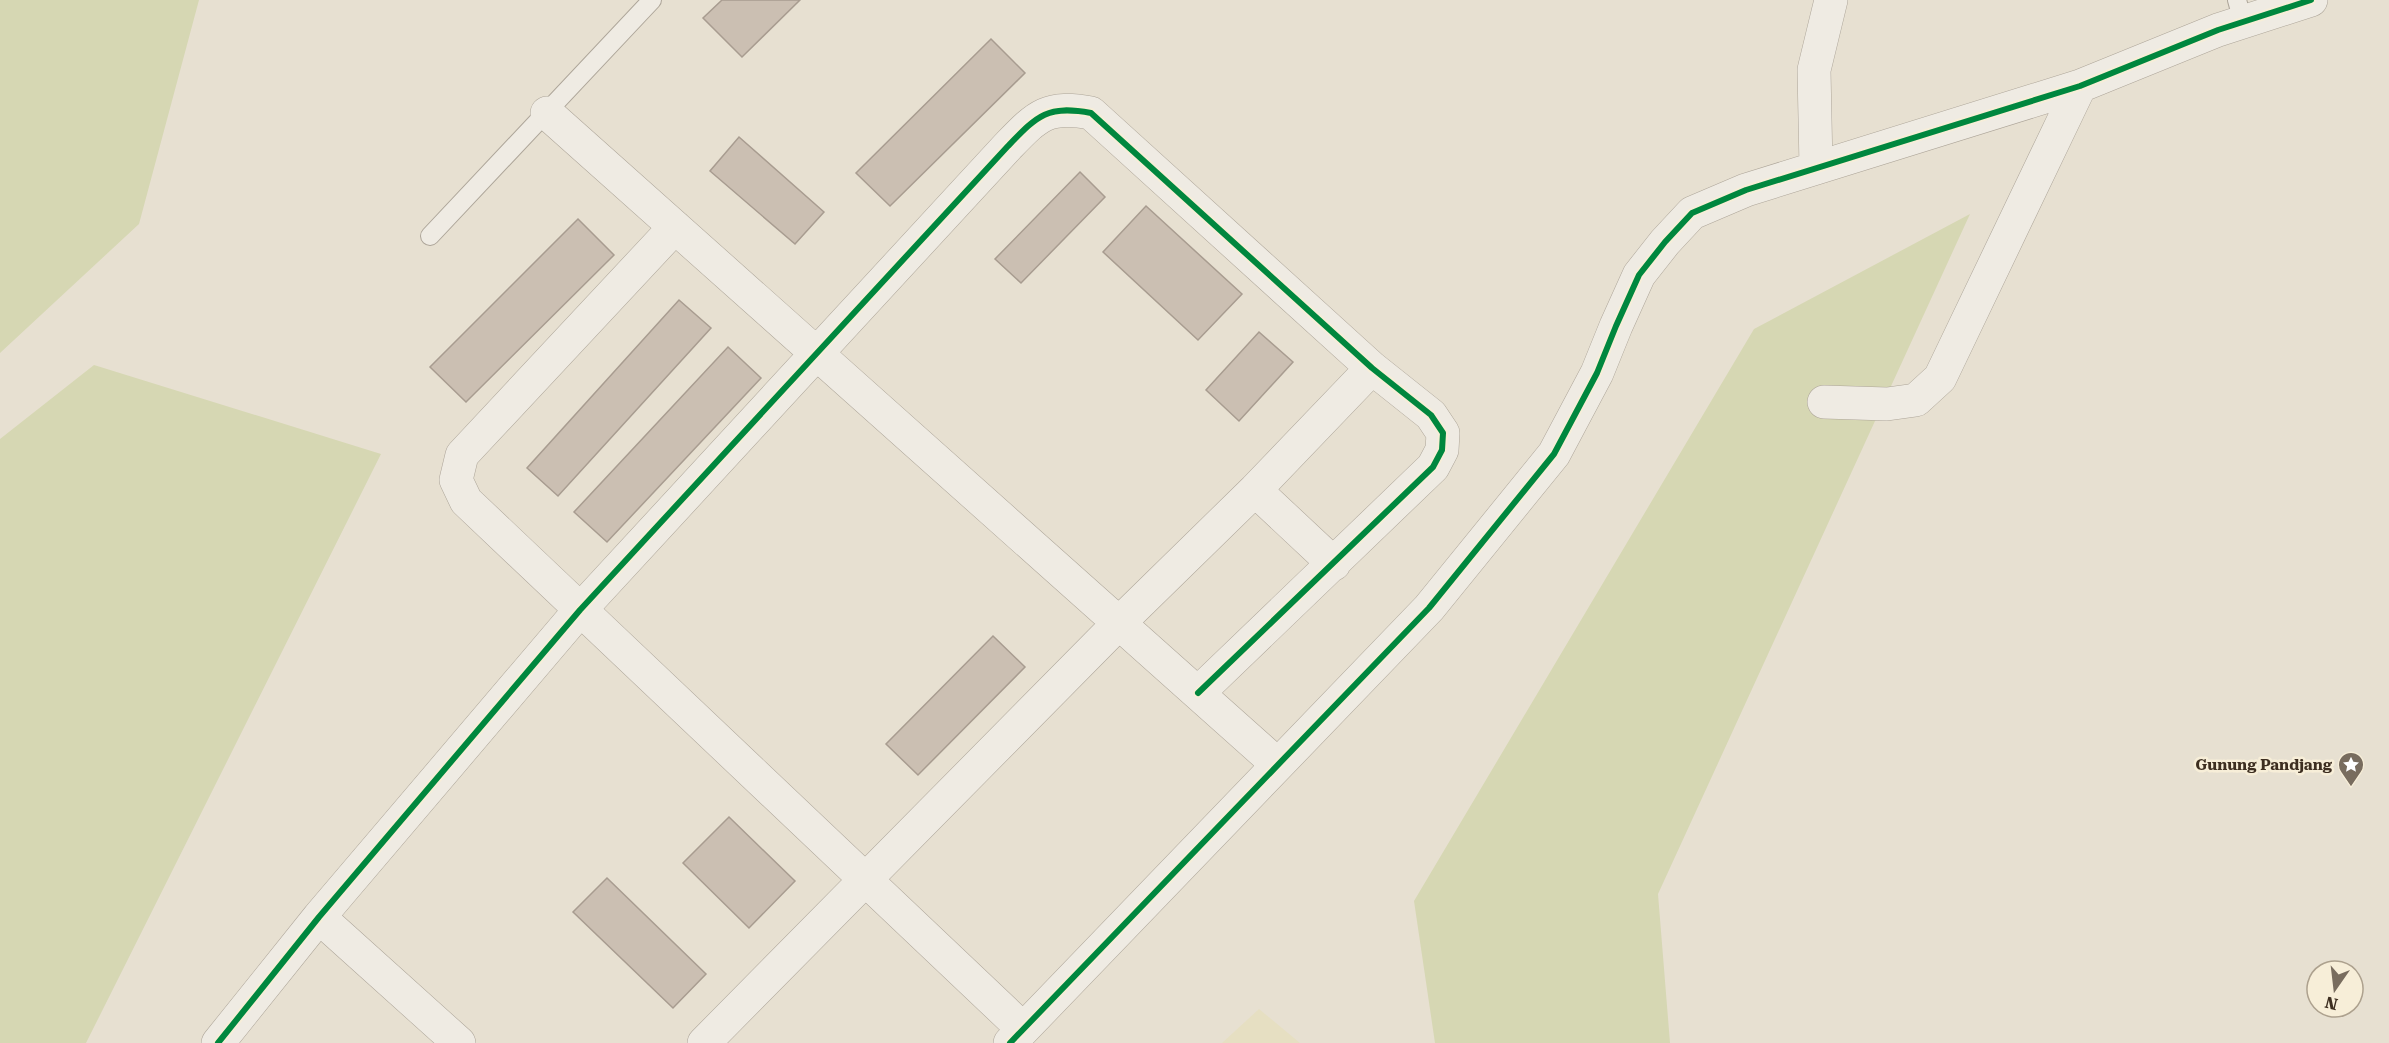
<svg xmlns="http://www.w3.org/2000/svg" width="2389" height="1043" font-family="'Roboto Serif',serif">
  <rect width="100%" height="100%" fill="#e7e0d1"/>
  <path fill="#e6dfc2" d="M1259,1009l41,34h-78z"/>
  <path fill="#d6d7b3" d="M0,0h199l-60,224 -139,129z
    M1970,214l-312,680 12,149h-235l-21,-142 340,-572z
    M94,365l287,89 -295,589h-86v-604z"/>
  <path fill="#cbbfb2" stroke="#a89c90" stroke-width="1.5" d="M722,0h78l-58,57 -39,-39z
    M991,39l34,34 -135,133 -34,-33z
    M739,137l85,75 -29,32 -85,-73z
    M1080,172l25,25 -84,86 -26,-24z
    M1146,206l96,88 -44,46 -95,-88z
    M578,219l36,36 -148,147 -36,-35z
    M679,300l32,28 -153,168 -31,-28z
    M1259,332l34,30 -54,59 -33,-31z
    M728,347l33,31 -154,164 -33,-30z
    M993,636l32,31 -107,108 -32,-31z
    M729,817l66,64 -46,47 -66,-65z
    M607,878l99,96 -33,34 -100,-96z"/>
  <g fill="none" stroke-linecap="round" stroke-linejoin="round">
    <defs>
      <path id="service" d="M2237,0l6,22
        M430,236l222,-236"/>
      <path id="minor" d="M547,113l730,651
        M1816,167l-2,-97 17,-70
        M675,227l-213,228 -6,25 10,21 557,528
        M1824,402l63,2 29,-4 24,-22 140,-292
        M1255,490l79,74
        M319,917l140,126
        M218,1043l101,-126 261,-307 428,-464c30,-31 39,-41 83,-33l281,255 59,47 12,18 -1,17 -9,17 -235,226
        M704,1043l415,-420 136,-133 117,-122
        M1010,1043l419,-435 125,-154 43,-81 19,-47 23,-51 26,-33 27,-29 54,-23 334,-104 138,-56 93,-30"/>
    </defs>
    <use href="#service" stroke="#ada599" stroke-width="20"/>
    <use href="#minor" stroke="#ada599" stroke-width="34"/>
    <use href="#service" stroke="#efebe3" stroke-width="18"/>
    <use href="#minor" stroke="#efebe3" stroke-width="33"/>
    <defs>
      <path id="cycleway" d="M218,1043l101,-126 261,-307 428,-464c30,-31 39,-41 83,-33l281,255 59,47 12,18 -1,17 -9,17 -235,226
        M1010,1043l419,-435 125,-154 43,-81 19,-47 23,-51 26,-33 27,-29 54,-23 334,-104 138,-56 93,-30"/>
    </defs>
    <use href="#cycleway" stroke="#f7eed8" stroke-width="10"/>
    <use href="#cycleway" stroke="#00873e" stroke-width="6"/>
  </g>
  <defs>
    <symbol id="sight-pin" viewBox="-11 -11 22 30"><path d="M0 17L-7.5 6A9.5 9.5 0 1 1 7.5 6Z" fill="#786c5e" stroke="#f7eed8"/><path d="M0-6L1.8-2.2L6-1.7L2.9 1.2L3.7 5.4L0 3.3L-3.7 5.4L-2.9 1.2L-6-1.7L-1.8-2.2Z" fill="#fff"/></symbol>
  </defs>
  <g fill-rule="evenodd">
    <use href="#sight-pin" x="2336" y="750" width="30" height="40"/>
  </g>
  <g text-anchor="middle" dominant-baseline="central" stroke-width="5" stroke-linejoin="round" paint-order="stroke">
    <g font-size="15" font-weight="bold" fill="#3d2e20" stroke="#f7eed8" text-anchor="end">
      <text x="2332" y="765">Gunung Pandjang</text>
    </g>
  </g>
  <g transform="translate(2335 989) rotate(194)"><circle r="28" fill="#f7eed8" stroke="#ada18e" stroke-width="1.5"/>
  <path d="M0-4.5L10 22L0 15L-10 22Z" fill="#786c5e"/>
  <text y="-9" font-size="16" font-weight="bold" text-anchor="middle" fill="#3d2e20">N</text>
  </g>
</svg>
